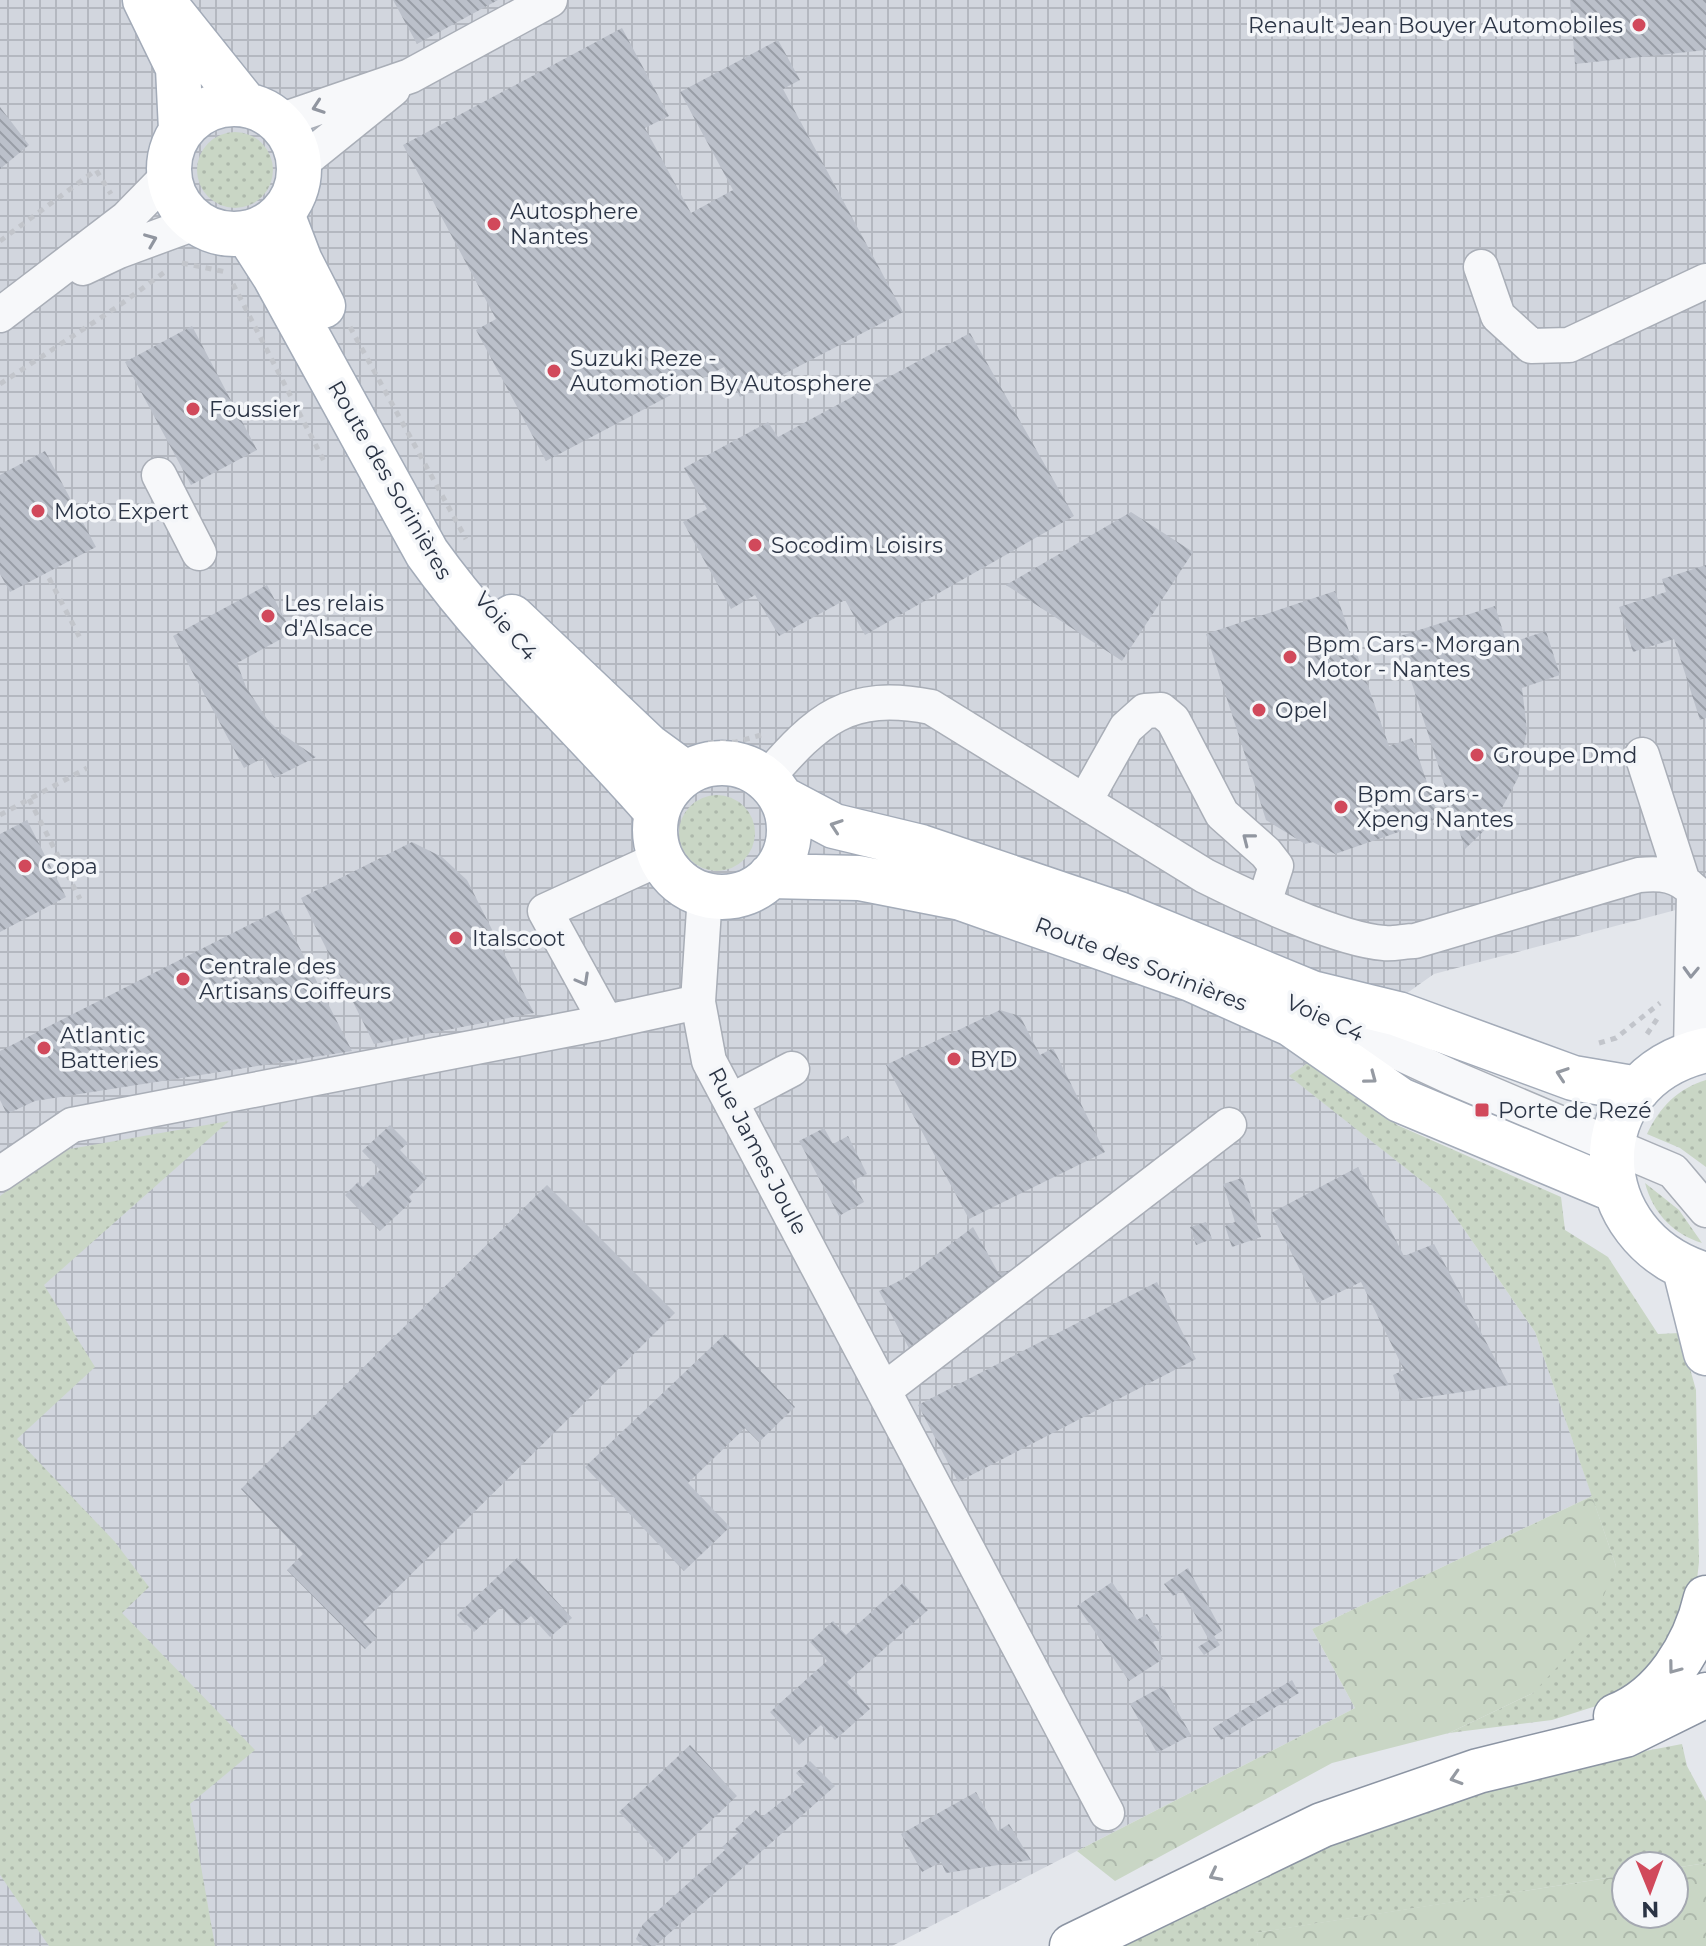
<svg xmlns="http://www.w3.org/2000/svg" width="1706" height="1946" font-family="Montserrat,sans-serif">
  <defs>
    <pattern id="industrial-grid" width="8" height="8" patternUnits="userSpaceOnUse" patternTransform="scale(2)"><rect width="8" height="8" fill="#d2d6de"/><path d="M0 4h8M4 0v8" fill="none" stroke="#b4b8c0"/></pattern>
    <pattern id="grass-dots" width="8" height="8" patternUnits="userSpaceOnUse" patternTransform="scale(2)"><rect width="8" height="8" fill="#c9d6c5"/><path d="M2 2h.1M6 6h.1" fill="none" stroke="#adb8ab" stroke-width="1.8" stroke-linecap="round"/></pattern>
    <pattern id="forest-crowns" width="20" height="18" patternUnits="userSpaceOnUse" patternTransform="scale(2)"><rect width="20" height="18" fill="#c9d6c5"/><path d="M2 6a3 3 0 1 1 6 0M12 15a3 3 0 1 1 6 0" fill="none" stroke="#adb8ab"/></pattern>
    <pattern id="building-back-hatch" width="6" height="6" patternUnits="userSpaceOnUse" patternTransform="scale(2)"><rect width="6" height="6" fill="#bbc0ca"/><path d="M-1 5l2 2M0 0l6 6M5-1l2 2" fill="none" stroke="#989da6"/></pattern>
  </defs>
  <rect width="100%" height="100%" fill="#e4e7ec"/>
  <path fill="url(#industrial-grid)" d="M0,0h1706v902l-272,72 -144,102 151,120 94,136 57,164 -280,133 43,79 -463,238h-892z"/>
  <path fill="url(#grass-dots)" d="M197 170a38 38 0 1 1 76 0a38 38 0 1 1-76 0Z
    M679 833a38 38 0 1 1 76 0a38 38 0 1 1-76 0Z
    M1318,1056l79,69 164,72 4,33 43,27 50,77 22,-1 16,57 3,172 -6,53 -26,37 -52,48 -63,20 -103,13 84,-40 83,-127 -81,-234 -94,-136 -152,-120z
    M1706,1080v87l-26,-19 -33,-14c13,-27 30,-45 59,-54z
    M229,1121l-185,164 51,82 -78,72 98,103 34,45 -27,26 133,137 -65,54 25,142h-166l-49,-71v-679l64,-46z
    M1645,1183l34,27 23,33c-29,-9 -49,-30 -57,-60z
    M1682,1744l5,22 19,35v62l-32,5 -48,-2v9l-371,58 3,13h-163l223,-106 197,-64z"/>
  <path fill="url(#forest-crowns)" d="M1592,1496l24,70 -28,68 -55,59 -84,40 -117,30 -217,118 -38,-30 278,-143 -43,-79z
    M1706,1863v83h-448l-4,-13 372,-58v39h48v-46z"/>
  <path fill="url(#building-back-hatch)" d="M393,0h105l-81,44z
    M1570,0h136v50l-131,14z
    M622,28l47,88 -24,12 46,85 42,-23 -53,-98 98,-52 22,40 -17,9 120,223 -163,85 -16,-30 -178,94 -70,-131 20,-11 -93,-174z
    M0,107l29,38 -29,24z
    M192,326l65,124 -66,35 -66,-123z
    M970,333l104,183 -209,119 -20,-35 -66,36 -24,-41 -24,14 -48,-87 24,-13 -23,-41 84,-46 10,15z
    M45,451l51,96 -86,45 -10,-18v-99z
    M1131,512l62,40 -71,109 -116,-76z
    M1706,565v153l-6,2 -26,-81 -41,13 -14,-45 47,-15 -4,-13z
    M267,585l25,48 -55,30 9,24 21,32 15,15 34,23 -42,21 -11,-20 -19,10 -71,-132z
    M1335,591l54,155 23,-8 27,80 -104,36 -22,-12 -8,2 -39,-24 -60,-186z
    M1495,606l12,38 39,-13 14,44 -38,13 5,42 -9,48 -22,41 -31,30 -68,-212z
    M27,820l39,77 -66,35v-98z
    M412,842l30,15 25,23 67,133 -160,31 -73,-146z
    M280,909l72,142 -317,50 -28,13 -7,-14v-49z
    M1000,1010l20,6 20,39 13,-7 52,104 -136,67 -83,-154z
    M390,1125l18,18 -8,7 27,28 -18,19 3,4 -32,30 -35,-36 13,-13 5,5 17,-17 -18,-19z
    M824,1128l9,16 15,-8 19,38 -15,7 12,21 -25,14 -40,-75z
    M1358,1167l46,89 30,-12 75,141 -107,16 -9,-26 11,-5 -43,-88 -44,21 -46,-90z
    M1242,1178l19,59 -29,10 -7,-21 10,-4 -12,-38z
    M547,1185l128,128 -312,309 14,15 -12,12 -78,-79 16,-16 -62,-65z
    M1206,1222l6,17 -16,6 -6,-18z
    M973,1227l26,47 11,-4 4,8 -101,78 -34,-65 28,-14z
    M1157,1282l39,77 -238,123 -40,-77z
    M725,1334l70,73 -36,35 -14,-14 -57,55 42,44 -46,44 -99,-104z
    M517,1558l55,60 -22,19 -19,-21 -12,10 -18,-19 -27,25 -17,-17z
    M1188,1568l34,63 -8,5 6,9 -16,10 -6,-8 11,-7 -27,-49 -9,5 -9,-12z
    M1112,1582l25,38 10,-6 15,23 -9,5 10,17 -34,22 -52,-75z
    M903,1583l25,27 -81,72 23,27 -35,31 -14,-15 -22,20 -29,-33 57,-51 -17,-19 23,-21 13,14z
    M1292,1680l7,13 -78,47 -8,-12z
    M1163,1686l28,49 -34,18 -27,-49z
    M690,1745l47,51 -70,66 -48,-50z
    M810,1761l25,25 -180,160h-12l-7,-7 7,-15 82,-74 -3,-3 16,-14 -3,-4 21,-19 6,7 43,-34 -9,-10z
    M976,1792l22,39 11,-7 22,36 -85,13 -5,-11 -19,10 -21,-38z"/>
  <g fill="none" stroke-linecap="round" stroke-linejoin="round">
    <defs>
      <path id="minor" d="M279,121l131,-45 140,-76
        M300,164l93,-75
        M1481,267l17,49 33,30 38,-1 137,-64
        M83,268l36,-17 76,-28
        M0,315l127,-97 41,-42
        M159,475l40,78
        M1642,755l40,124
        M766,779c52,-60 82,-88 165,-72l274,169c42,21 134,64 179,67 10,1 21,-2 31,-2l224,-66c23,-2 38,-1 55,16
        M1085,801l41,-73 19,-17 16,-1 12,10 49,94 44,39 10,13 -12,37
        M661,858l-116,53 61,111 92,-20
        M705,894l-7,108 11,59 398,752
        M1285,1000l166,77 222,94 33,39
        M1691,1053l3,-162 12,22
        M731,1101l61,-32
        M0,1174l72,-49 534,-103
        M884,1390l345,-265"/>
      <path id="major" d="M145,0l33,68 3,62
        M169,9l76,95
        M169 169a65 65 0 1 1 130 0a65 65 0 1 1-130 0Z
        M282,214l18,47 23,45
        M247,233l27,42 153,278c68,95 154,171 230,259
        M512,617l136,129 37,27
        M655 830a67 67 0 1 1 134 0a67 67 0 1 1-134 0Z
        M781,798l53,28 87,21 198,67 193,79 86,21 175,64 65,11
        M770,876l89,2 102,20 230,81 100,45 109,76 215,90
        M1706,1050c-127,29 -124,188 0,225
        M1685,1269l21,84"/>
      <path id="highway" d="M1616,1716c47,-18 79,-70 90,-118
        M1072,1946l250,-121 156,-54 147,-36 81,-40"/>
    </defs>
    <use href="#minor" stroke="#a9aeb7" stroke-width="37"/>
    <use href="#major" stroke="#a3abb8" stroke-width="47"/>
    <use href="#highway" stroke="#8b94a3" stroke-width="47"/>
    <path stroke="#c2c5cb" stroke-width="5" stroke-dasharray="6 6" stroke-linecap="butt" d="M0,241l96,-71 15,24
      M182,263l44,9
      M233,284l93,181
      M350,327l116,212
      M0,384l117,-77 49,-36
      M49,578l31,60
      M708,743l28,-1 25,-7
      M29,799l51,100
      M0,815l87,-47
      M1647,1034l12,-18
      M1599,1043l17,-5 44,-35"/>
    <use href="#minor" stroke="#f7f8fa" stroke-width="34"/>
    <use href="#major" stroke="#fff" stroke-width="44"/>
    <use href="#highway" stroke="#fff" stroke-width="44"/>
  </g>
  <defs><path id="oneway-chevron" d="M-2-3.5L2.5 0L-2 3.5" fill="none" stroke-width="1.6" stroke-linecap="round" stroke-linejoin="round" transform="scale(2)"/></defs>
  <g stroke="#9196a0">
    <use href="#oneway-chevron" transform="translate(318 107) rotate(161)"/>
    <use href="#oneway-chevron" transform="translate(151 240) rotate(-22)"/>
    <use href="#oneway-chevron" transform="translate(1248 839) rotate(-142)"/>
    <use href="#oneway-chevron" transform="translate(1691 972) rotate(92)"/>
    <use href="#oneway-chevron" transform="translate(583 980) rotate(61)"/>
  </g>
  <g stroke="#959aa2">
    <use href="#oneway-chevron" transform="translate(836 826) rotate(-161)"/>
    <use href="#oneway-chevron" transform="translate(1562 1074) rotate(-161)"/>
    <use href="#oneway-chevron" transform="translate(1371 1078) rotate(37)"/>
    <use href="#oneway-chevron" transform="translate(1674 1668) rotate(127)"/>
    <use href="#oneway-chevron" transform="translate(1456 1778) rotate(163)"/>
    <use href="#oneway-chevron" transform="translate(1215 1875) rotate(153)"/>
  </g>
  <g fill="#d1495b" stroke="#f4f6f9" stroke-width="3">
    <circle cx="1639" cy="25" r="8"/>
    <circle cx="494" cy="224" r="8"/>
    <circle cx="554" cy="371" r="8"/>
    <circle cx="193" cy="409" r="8"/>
    <circle cx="38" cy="511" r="8"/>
    <circle cx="755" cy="545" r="8"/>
    <circle cx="268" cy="616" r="8"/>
    <circle cx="1290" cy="657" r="8"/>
    <circle cx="1259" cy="710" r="8"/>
    <circle cx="1477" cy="755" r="8"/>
    <circle cx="1341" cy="807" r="8"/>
    <circle cx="25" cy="866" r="8"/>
    <circle cx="456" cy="938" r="8"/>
    <circle cx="183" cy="979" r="8"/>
    <circle cx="44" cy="1048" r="8"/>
    <circle cx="954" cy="1059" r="8"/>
    <rect x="1474" y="1102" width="16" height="16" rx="4"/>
  </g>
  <g text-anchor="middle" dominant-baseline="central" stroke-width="7" stroke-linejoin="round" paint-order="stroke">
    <g font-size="22" fill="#2b3445" stroke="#f4f6f9" text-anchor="start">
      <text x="1623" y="25" text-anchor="end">Renault Jean Bouyer Automobiles</text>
      <text x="510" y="211">Autosphere<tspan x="510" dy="25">Nantes</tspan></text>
      <text x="570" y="358">Suzuki Reze -<tspan x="570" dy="25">Automotion By Autosphere</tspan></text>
      <text x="209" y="409">Foussier</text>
      <text x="54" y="511">Moto Expert</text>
      <text x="771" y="545">Socodim Loisirs</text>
      <text x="284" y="603">Les relais<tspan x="284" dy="25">d'Alsace</tspan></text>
      <text x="1306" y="644">Bpm Cars - Morgan<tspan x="1306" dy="25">Motor - Nantes</tspan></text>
      <text x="1275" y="710">Opel</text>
      <text x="1493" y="755">Groupe Dmd</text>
      <text x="1357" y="794">Bpm Cars -<tspan x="1357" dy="25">Xpeng Nantes</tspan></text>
      <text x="41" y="866">Copa</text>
      <text x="472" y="938">Italscoot</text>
      <text x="199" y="966">Centrale des<tspan x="199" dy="25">Artisans Coiffeurs</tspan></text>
      <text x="60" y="1035">Atlantic<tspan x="60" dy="25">Batteries</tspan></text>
      <text x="970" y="1059">BYD</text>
      <text x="1498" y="1110">Porte de Rezé</text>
    </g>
    <g font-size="22" fill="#2b3445" stroke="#f4f6f9">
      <text transform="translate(390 480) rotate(60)">Route des Sorinières</text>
      <text transform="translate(506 626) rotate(49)">Voie C4</text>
      <text transform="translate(1141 964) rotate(21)">Route des Sorinières</text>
      <text transform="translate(1325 1018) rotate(25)">Voie C4</text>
      <text transform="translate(758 1151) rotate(62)">Rue James Joule</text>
    </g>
  </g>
  <g transform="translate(1650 1890) rotate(179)"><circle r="38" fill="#f4f6f9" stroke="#a4a8b1" stroke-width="2"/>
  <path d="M0-6L14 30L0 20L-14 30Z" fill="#d1495b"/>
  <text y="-12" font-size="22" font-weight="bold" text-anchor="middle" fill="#2b3445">N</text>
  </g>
</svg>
